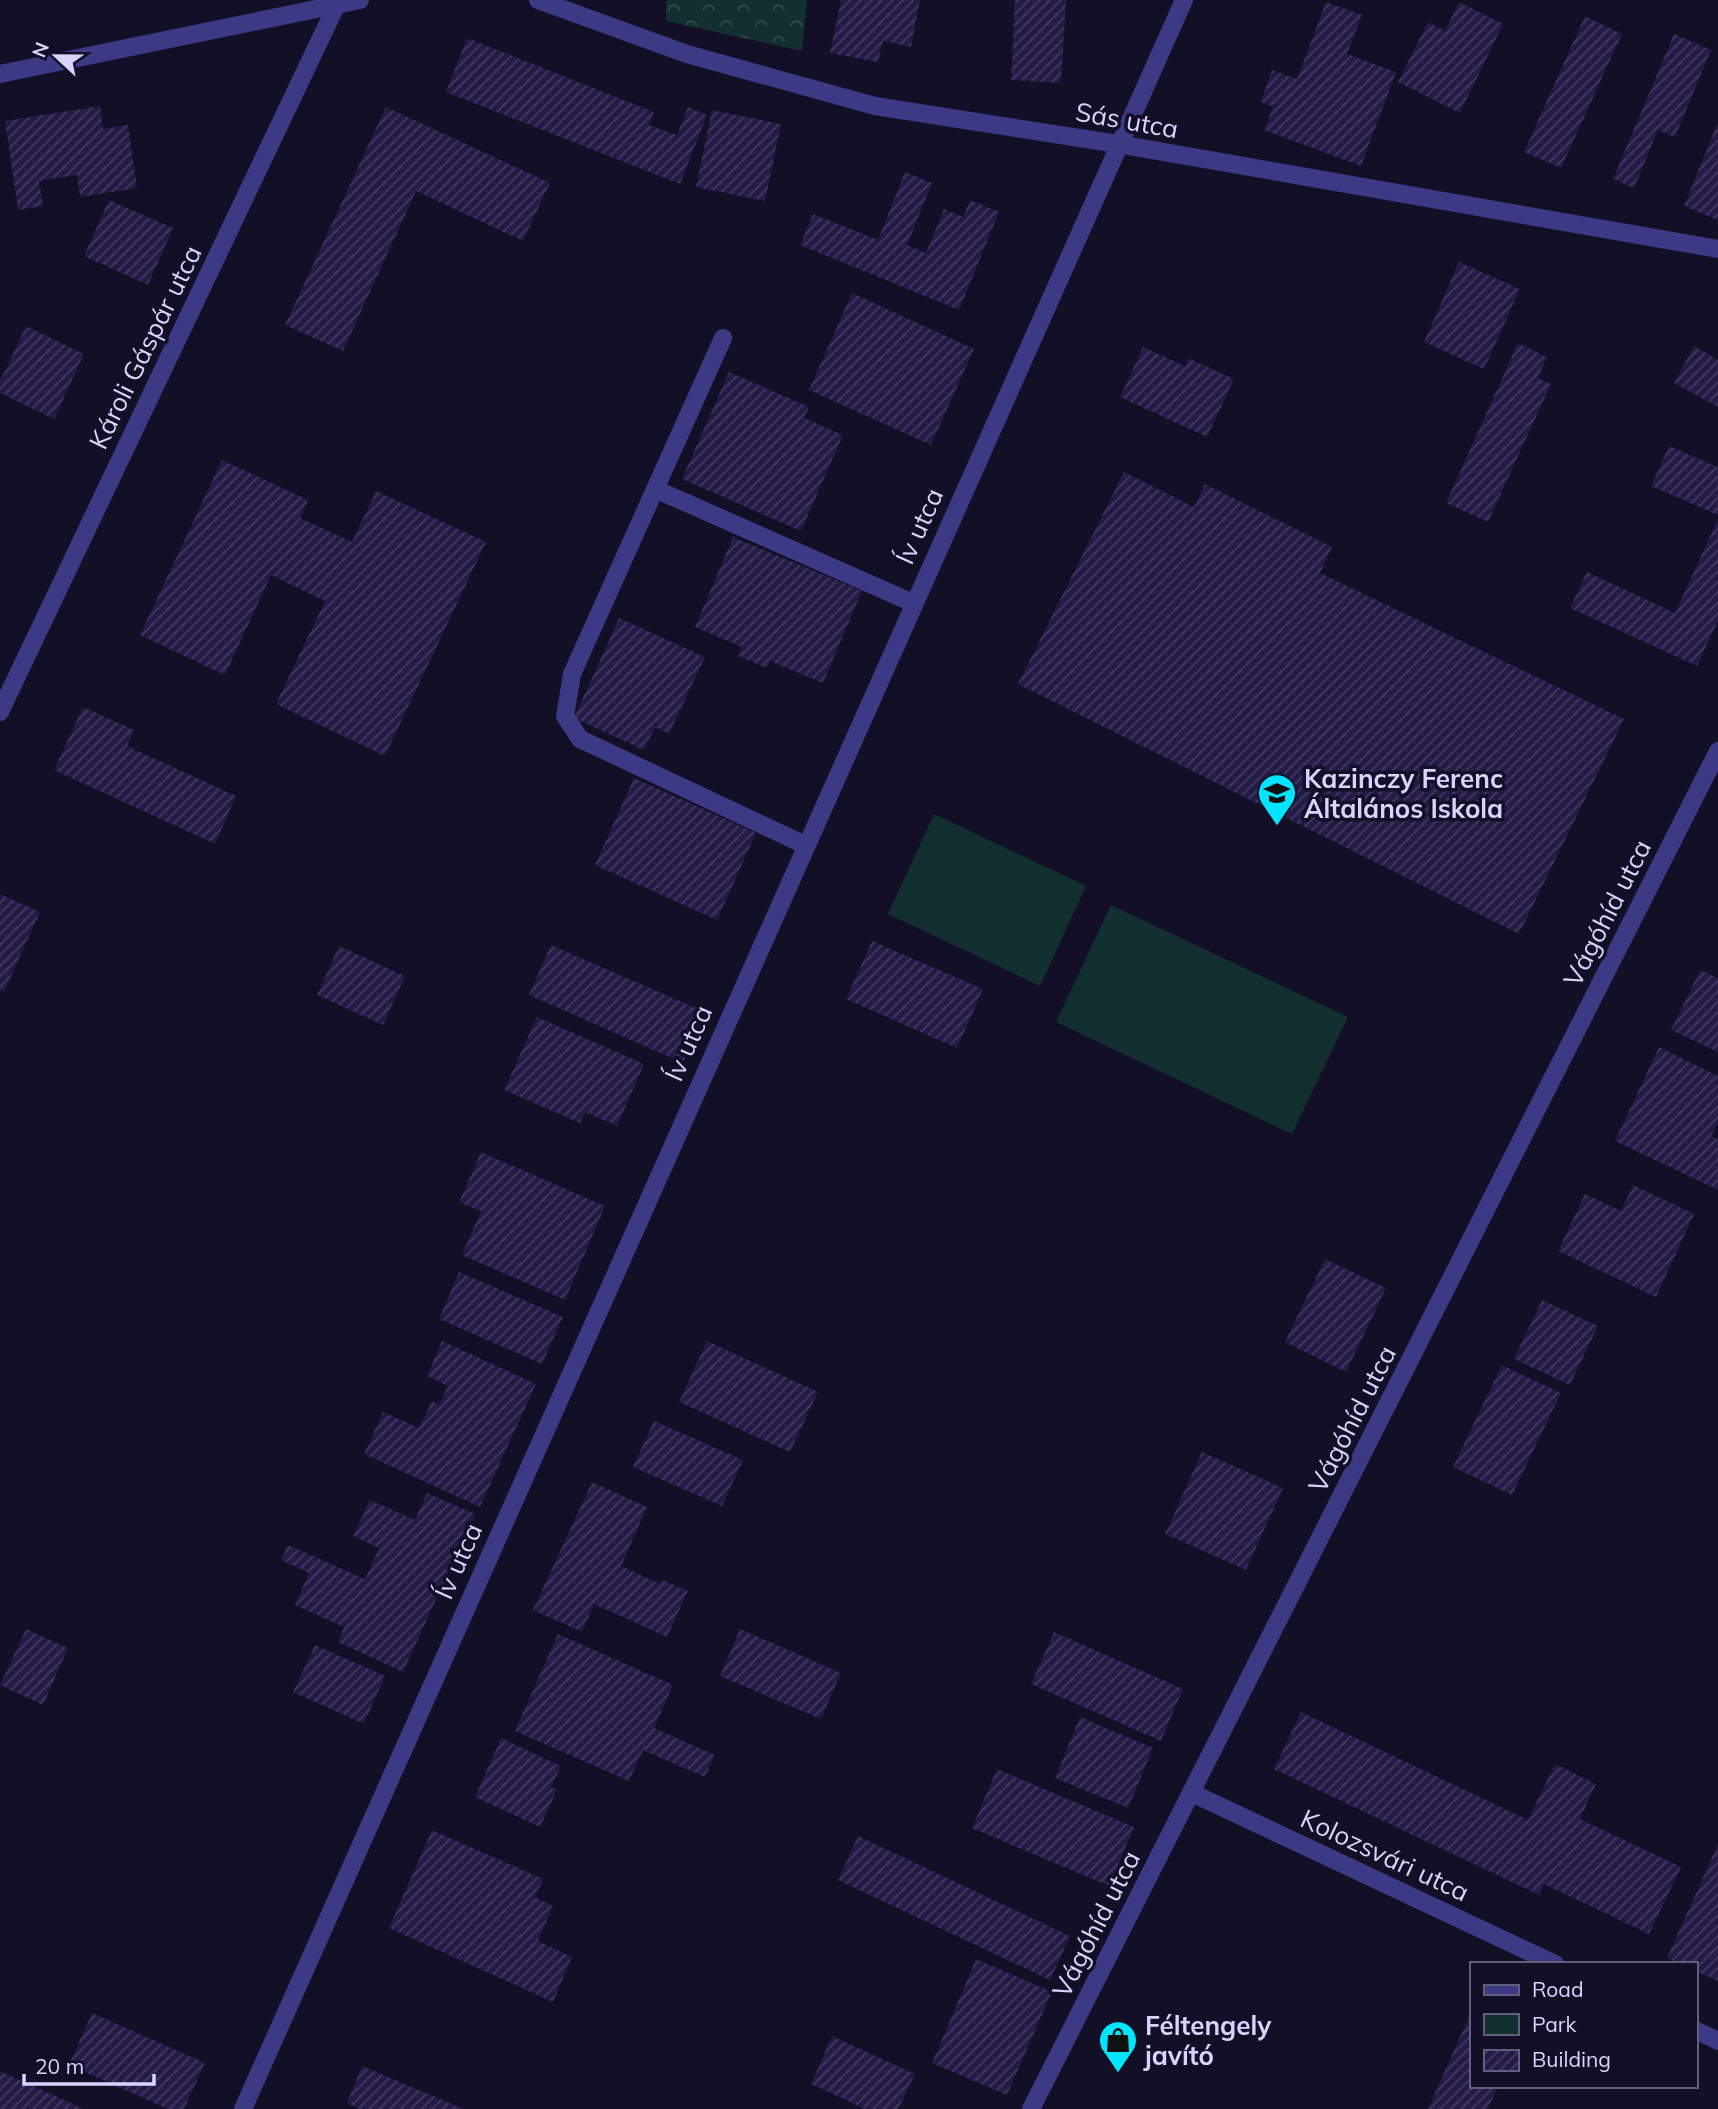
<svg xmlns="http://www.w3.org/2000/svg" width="1718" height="2109" font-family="Mulish,sans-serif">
  <defs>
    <pattern id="park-crowns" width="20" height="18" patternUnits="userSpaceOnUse" patternTransform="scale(1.75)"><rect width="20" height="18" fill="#12302f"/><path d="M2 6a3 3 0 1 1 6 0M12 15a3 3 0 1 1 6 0" fill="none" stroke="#344d4e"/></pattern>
    <pattern id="building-hatch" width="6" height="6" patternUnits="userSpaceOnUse" patternTransform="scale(1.75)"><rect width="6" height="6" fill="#241b47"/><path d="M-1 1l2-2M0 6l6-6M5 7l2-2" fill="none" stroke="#433b63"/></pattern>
  </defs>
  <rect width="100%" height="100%" fill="#130f26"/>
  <path fill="#12302f" d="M934,814l152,72 -46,100 -152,-72z
    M1111,905l237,112 -56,117 -236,-112z"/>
  <path fill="url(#park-crowns)" d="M666,0h141l-5,51 -136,-30z"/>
  <path fill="url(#building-hatch)" d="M841,0h79l-9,47 -28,-6 -5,21 -48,-9z
    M1015,0h51l-5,83 -50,-3z
    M1326,2l36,13 -15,39 49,18 -35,94 -97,-36 9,-23 -12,-5 11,-32 25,9z
    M1459,2l44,22 -43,89 -62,-31 30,-60 17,9z
    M1585,16l37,18 -61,134 -37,-16z
    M1674,34l37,16 -36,87 -17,-7 -24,58 -21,-9z
    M467,38l187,74 -5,13 28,10 11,-28 19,8 -27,69 -234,-92z
    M100,106l3,23 25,-4 9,63 -57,9 -3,-22 -38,6 4,25 -25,4 -13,-89z
    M386,107l164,76 -27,58 -107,-50 -73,160 -58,-26z
    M712,110l69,14 -16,77 -69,-14z
    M1718,122v98l-34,-14z
    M905,172l27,11 -25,62 19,8 18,-44 19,8 7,-17 29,12 -40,98 -159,-65 13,-31 65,26z
    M109,200l64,28 -25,57 -64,-29z
    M1459,262l61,27 -36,80 -60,-27z
    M852,293l122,56 -43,96 -122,-55z
    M26,326l58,28 -30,65 -54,-26v-12z
    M1518,343l29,14 -9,21 13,6 -63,138 -42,-19z
    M1694,346l24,14v47l-44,-24z
    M1143,347l42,19 3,-8 46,21 -27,58 -87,-40z
    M729,372l80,35 -5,11 39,17 -42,96 -119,-52z
    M1669,446l49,21v48l-67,-29z
    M222,460l86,40 -8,18 52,24 24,-51 110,51 -101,214 -109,-52 49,-103 -54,-26 -46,100 -85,-40z
    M1124,472l70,35 11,-23 127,63 -12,26 304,146 -105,215 -501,-250z
    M1718,519v102l-21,45 -127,-58 17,-36 88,41z
    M733,537l129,54 -39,92 -53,-22 -3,7 -29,-12 4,-9 -47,-20z
    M619,618l86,39 -36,77 -14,-7 -11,23 -70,-32z
    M83,707l51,23 -7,16 109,50 -21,48 -161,-74z
    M634,778l122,55 -39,87 -122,-55z
    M0,894l40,18 -36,80 -4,-2z
    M872,941l111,48 -26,59 -111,-49z
    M551,945l154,67 -22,51 -154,-68z
    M339,946l66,30 -22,49 -66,-30z
    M1700,970l18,8v74l-47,-22z
    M537,1017l107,47 -27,62 -32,-14 -5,11 -76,-33z
    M1659,1047l59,29v46l-7,14 7,3v51l-103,-49z
    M481,1152l124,54 -40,94 -103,-45 19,-44 -22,-9z
    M1633,1185l61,29 -38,83 -98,-46 27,-57 36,17z
    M1325,1259l61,29 -40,84 -61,-30z
    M459,1272l104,45 -21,47 -103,-45z
    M1542,1300l56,26 -28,59 -56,-26z
    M442,1341l94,43 -56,123 -116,-53 19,-42 36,16 13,-27 7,4 9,-19 -21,-10z
    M707,1341l111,51 -28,60 -111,-50z
    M1502,1365l59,28 -49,102 -59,-28z
    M654,1421l89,39 -21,46 -89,-39z
    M1202,1452l81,36 -37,82 -81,-36z
    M592,1482l55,25 -26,59 39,18 2,-4 26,11 -21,46 -73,-33 -12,28 -49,-22z
    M427,1493l48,21 -72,158 -65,-30 6,-15 -49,-22 14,-32 -28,-13 7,-15 77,34 14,-31 -26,-12 17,-36 45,20z
    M26,1629l42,19 -25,57 -43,-20z
    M740,1629l101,44 -20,46 -101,-43z
    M1054,1632l129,57 -22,52 -130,-57z
    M558,1634l115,51 -19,43 61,27 -10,22 -62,-27 -14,31 -114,-50z
    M315,1645l70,31 -21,48 -71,-32z
    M1301,1712l227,108 27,-56 41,20 -16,35 101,48 -32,67 -105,-50 -5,11 -265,-126z
    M1080,1717l73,31 -25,60 -73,-30z
    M501,1738l60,28 -10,21 6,3 -17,37 -65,-30z
    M997,1769l137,58 -25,59 -137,-58z
    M432,1830l111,49 -8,18 18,9 -15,35 34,16 -19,45 -164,-74z
    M858,1836l212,100 -20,44 -212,-100z
    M1718,1844v137l-23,-10v-7h-15l-13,-6z
    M976,1959l76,33 -45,103 -75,-32z
    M1471,2012v74h27l-10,23h-60z
    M92,2013l113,50 -21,46h-16l-99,-44z
    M832,2036l83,38 -17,35h-33l-54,-25z
    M362,2066l102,43h-104l-13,-6z
    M0,2071l84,38h-84z"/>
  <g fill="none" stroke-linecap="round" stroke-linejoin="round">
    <path stroke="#3d3a85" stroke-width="18" d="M538,0l149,54 188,52 243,38 600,105
      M0,74l360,-74
      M723,338l-151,336 -7,42 15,23 225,106
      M655,489l258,114
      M0,712l337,-708
      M1192,1793l363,171
      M1695,2030l23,11
      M243,2109l941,-2109
      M1031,2109l687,-1358"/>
  </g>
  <defs>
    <symbol id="school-pin" viewBox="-11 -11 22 30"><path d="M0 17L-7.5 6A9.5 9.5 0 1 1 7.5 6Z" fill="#00e5ff" stroke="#130f26"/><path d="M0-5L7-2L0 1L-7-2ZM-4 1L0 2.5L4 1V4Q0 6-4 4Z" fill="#111"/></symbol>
    <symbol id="shop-pin" viewBox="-11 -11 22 30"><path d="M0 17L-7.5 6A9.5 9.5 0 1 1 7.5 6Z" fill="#00e5ff" stroke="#130f26"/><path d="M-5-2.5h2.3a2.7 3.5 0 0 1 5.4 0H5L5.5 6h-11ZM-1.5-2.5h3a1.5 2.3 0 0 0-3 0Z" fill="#111"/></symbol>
  </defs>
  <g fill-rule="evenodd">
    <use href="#school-pin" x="1255" y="771" width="44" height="60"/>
    <use href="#shop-pin" x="1096" y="2018" width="44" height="60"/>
  </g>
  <g text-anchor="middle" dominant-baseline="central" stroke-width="7" stroke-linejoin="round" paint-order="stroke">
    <g font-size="26" fill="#d9d4ff" stroke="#130f26">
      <text transform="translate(1127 120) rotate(10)">Sás utca</text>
      <text transform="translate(145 347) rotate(-64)">Károli Gáspár utca</text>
      <text transform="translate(919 526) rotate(-66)">Ív utca</text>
      <text transform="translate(1607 913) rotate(-63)">Vágóhíd utca</text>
      <text transform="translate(688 1043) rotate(-66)">Ív utca</text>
      <text transform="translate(1352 1419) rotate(-63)">Vágóhíd utca</text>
      <text transform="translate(458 1561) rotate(-66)">Ív utca</text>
      <text transform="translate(1385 1855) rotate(25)">Kolozsvári utca</text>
      <text transform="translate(1096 1924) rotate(-63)">Vágóhíd utca</text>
    </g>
    <g font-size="26" font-weight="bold" fill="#d9d4ff" stroke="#130f26" text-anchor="start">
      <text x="1304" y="778">Kazinczy Ferenc<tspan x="1304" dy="30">Általános Iskola</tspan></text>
      <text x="1145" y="2025">Féltengely<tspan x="1145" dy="30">javító</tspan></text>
    </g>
  </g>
  <rect x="1470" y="1962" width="228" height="126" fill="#130f26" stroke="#625e7d" stroke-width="2"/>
  <rect x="1484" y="1985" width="35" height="10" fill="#3d3a85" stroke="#625e7d" stroke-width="2"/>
  <text x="1532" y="1997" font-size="21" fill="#d9d4ff">Road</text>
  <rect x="1484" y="2014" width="35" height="21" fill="#12302f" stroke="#625e7d" stroke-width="2"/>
  <text x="1532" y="2032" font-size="21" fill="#d9d4ff">Park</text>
  <rect x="1484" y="2050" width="35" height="21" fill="url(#building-hatch)" stroke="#625e7d" stroke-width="2"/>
  <text x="1532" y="2067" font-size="21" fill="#d9d4ff">Building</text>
  <g transform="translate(56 56) rotate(292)" stroke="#130f26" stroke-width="5" paint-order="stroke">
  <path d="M0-5L12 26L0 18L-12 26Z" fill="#d9d4ff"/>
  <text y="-10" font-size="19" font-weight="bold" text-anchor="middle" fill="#d9d4ff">N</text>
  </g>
  <path d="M24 2074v10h130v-10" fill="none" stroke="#d9d4ff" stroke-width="3.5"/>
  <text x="35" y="2074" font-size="21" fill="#d9d4ff" stroke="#130f26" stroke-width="5" paint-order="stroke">20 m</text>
</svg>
